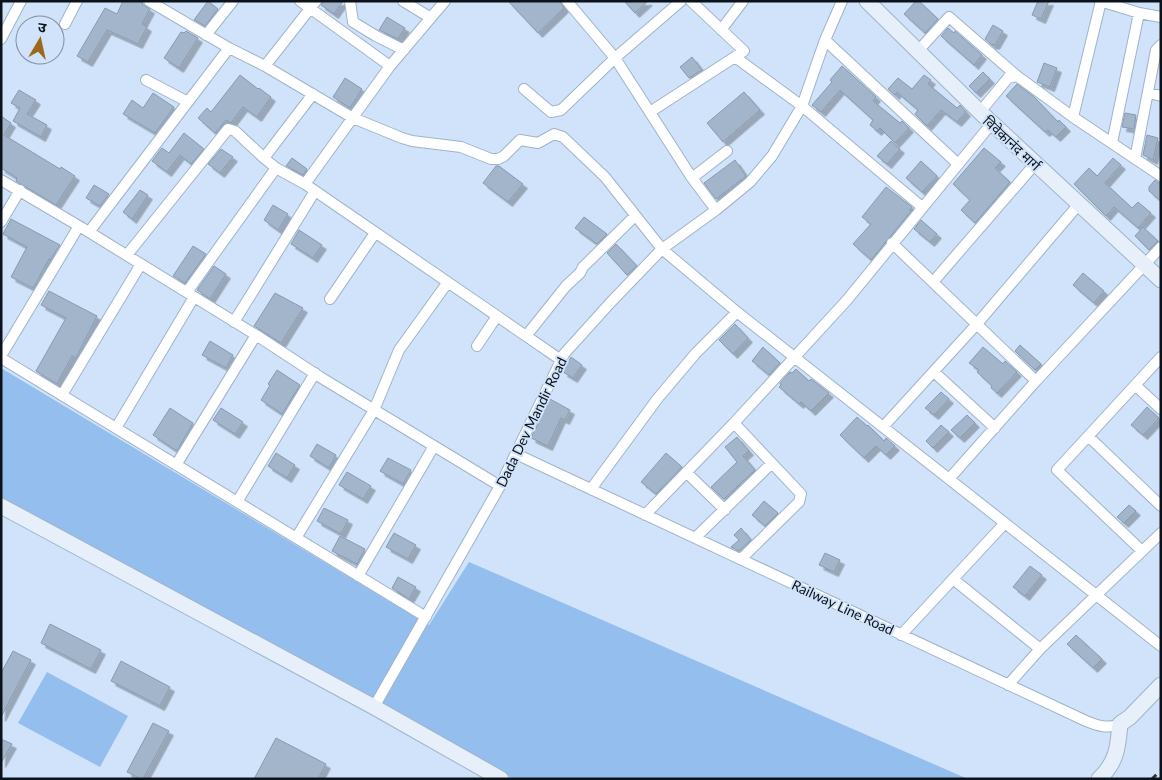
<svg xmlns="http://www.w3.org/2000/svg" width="1162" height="780" font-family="Lato,'Noto Sans Devanagari',sans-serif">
  <defs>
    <filter id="shadow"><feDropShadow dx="4.5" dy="4.5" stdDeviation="0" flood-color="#0004"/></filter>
  </defs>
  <rect width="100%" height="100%" fill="#d0e3fa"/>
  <path fill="#94beed" d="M1,368l428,257 40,-63 499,217h-454l-513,-281z
    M47,672l81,44 -28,51 -82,-44z"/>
  <path fill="#a2b5ca" stroke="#889aaf" filter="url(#shadow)" d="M123,1h19l1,4 7,4 -8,15 5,3 -9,17 -31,-14 -19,32 -11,-6 28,-48 12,6z
    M208,1l10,8 -13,17 -11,-6z
    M323,1h20l-9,13 -13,-9z
    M508,1h52l4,7 -26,25z
    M624,1h24l-13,12z
    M916,1h3l19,18 -13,14 -21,-19z
    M1038,1h11l-8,18 -9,-4z
    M387,17l18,11 -7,11 -19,-9z
    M993,25l10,6 -8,14 -2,-1 -1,1 -7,-6z
    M948,28l6,5 1,-2 27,24 -8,10 -33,-29z
    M186,31l12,7 -19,30 -15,-10 17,-26 3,1z
    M692,57l10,13 -13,8 -9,-11z
    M1044,63l13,5 -7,19 -13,-5z
    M842,66l34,31 -3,4 27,22 2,-2 7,7 -14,15 -15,-15 -3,3 -7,-6 3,-5 -33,-30 -19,22 -9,-7 20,-23 -2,-2z
    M983,72l7,7 -14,14 -7,-7z
    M240,75l18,14 1,-1 12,9 -14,20 -14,-10 -12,16 -5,-3 -11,13 -17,-15 9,-10 4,4z
    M924,75l7,5 -3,4 29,24 3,-3 6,7 -9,10 -16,-12 -14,16 -12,-12 3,-4 -21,-18 -2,3 -7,-6 10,-11 14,11z
    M345,78l17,11 -12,19 -17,-11z
    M1017,84l16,12 25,26 1,-2 7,7 -10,10 -8,-7 -3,2 -39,-36z
    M19,90l17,10 -9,14 20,11 -6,12 -28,-16 7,-13 -9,-5z
    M744,92l16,18 -37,32 -16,-19z
    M153,93l21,14 -19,26 -32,-19 9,-14 11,8z
    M1125,113l11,2 -2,14 -12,-2z
    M1,116l10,7 -7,12 56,34 1,-2 14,9 -19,29 -40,-24 1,-3 -16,-10z
    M184,133l20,16 -13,15 -11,-9 -13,17 -15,-11 10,-13 7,5z
    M1147,135l11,3 -5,22 -10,-5z
    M891,141l9,8 -13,15 -10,-8z
    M984,148l17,14 -6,6 15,14 -35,41 -14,-13 9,-10 -17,-16z
    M221,149l12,8 -13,16 -12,-9z
    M292,158l15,11 -4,6 -17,-9z
    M1113,158l8,7 -16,18 27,25 6,-6 13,11 -13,15 -24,-21 -8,9 -32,-32 15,-16 8,8z
    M735,160l11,16 -30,23 -12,-16z
    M921,161l16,15 -15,16 -16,-14z
    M496,166h3l24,18 -15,18 -25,-19z
    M1155,180l6,4v17l-12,-10v-4z
    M94,185l15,9 -9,12 -14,-8z
    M886,187l26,20 -2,3 1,1 -40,49 -18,-16 18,-20 -9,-7z
    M140,190l8,5 -16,24 -9,-7z
    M273,205l15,9 -10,16 -14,-10z
    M584,217l23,17 -10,10 -22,-16z
    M11,219l49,26 -10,15 -1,-1 -16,29 -22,-11 16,-30 -24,-13z
    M921,220l16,14 -7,8 -16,-13z
    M1143,227l15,14 -9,9 -14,-14z
    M299,230l23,15 -9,13 -22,-14z
    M616,244l21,22 -10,9 -20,-22z
    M193,246l13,8 -21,29 -12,-7z
    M214,266l12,8 -16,25 -13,-9z
    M1083,273l21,18 -10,12 -21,-18z
    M49,291l48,25 -21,42 -4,-2 -15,28 -21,-13 30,-53 -25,-13z
    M275,293l28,15 -22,35 -27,-17z
    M735,324l13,14 -15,16 -14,-14z
    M210,341l23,14 -7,13 -24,-13z
    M1020,345l21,19 -6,6 -20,-19z
    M763,347l17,16 -11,12 -17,-14z
    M983,347l20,17 2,-3 12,11 -20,21 -6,-5 1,-2 -15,-14 2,-2 -10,-7z
    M571,357l11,8 -9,13 -10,-6z
    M796,369l13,12 2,-2 18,14 -18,18 -10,-9 -2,2 -20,-17 2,-2 -1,-2 10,-11 2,1z
    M277,370l23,15 -18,29 -21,-14 9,-15 -2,-1z
    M941,392l8,7 -15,16 -9,-7z
    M550,399l20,11 -5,10 -4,-2 -13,28 -17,-8z
    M1147,407l12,11 -16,17 -12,-10z
    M170,408l23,15 -16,28 -24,-16z
    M221,408l22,14 -8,12 -22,-14z
    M967,415l8,8 -15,15 -9,-8z
    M857,417l10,9 1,-1 16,16 2,-3 9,8 -9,9 -10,-9 -12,12 -24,-23z
    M941,425l8,7 -16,16 -7,-7z
    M737,437l12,14 -6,5 12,14 -31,29 -13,-12 26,-25 -12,-15z
    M317,444l19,11 -7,13 -19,-12z
    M276,453l19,12 -8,13 -19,-12z
    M666,453l16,14 -26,27 -15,-12z
    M388,458l23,12 -8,14 -23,-13z
    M347,472l24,14 -8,13 -24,-14z
    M764,501l14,12 -13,13 -13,-11z
    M1129,505l7,6 -12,12 -7,-6z
    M324,508l24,12 -7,14 -24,-13z
    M741,528l10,12 -12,11 -8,-4 8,-7 -5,-5z
    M394,533l22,12 -8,14 -22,-12z
    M340,536l25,13 -8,15 -25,-13z
    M825,553l15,7 -6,12 -15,-7z
    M1030,566l12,9 -17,21 -12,-9z
    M398,577l18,10 -7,12 -17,-11z
    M50,624l51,26 -10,19 -50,-26z
    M1076,635l26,24 -9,9 -26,-24z
    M13,651l18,9 -30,57v-44z
    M121,661l49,26 -10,19 -49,-25z
    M153,723l16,8 -26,48h-2l-14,-7z
    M276,738l50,26 -8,15h-64z
    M1,739l11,5 -11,19z"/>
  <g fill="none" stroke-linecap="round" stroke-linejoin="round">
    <defs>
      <path id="street" d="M149,1l80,47 36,18 88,52 49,20 10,3 49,6 30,12h7l6,-3 16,-16 18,3 16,-9 9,3 42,40 57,72 75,63 424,334
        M300,1l90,65
        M350,1l3,21 23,14 28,14
        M403,1l28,17
        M445,1l-55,65 -85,118 256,176
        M567,1l48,57 77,120 24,32
        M1100,1l39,12 22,4
        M65,24l12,-23
        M721,30l22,-29
        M206,35l27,-34
        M1,39l20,-38
        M825,40l133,124
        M917,52l32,-35 68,59
        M735,57l67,49 120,101
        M265,66l51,-65
        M146,80l42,22
        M524,89l27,23 10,-2 54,-52 66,-57
        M1149,93l12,3
        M650,112l94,-61 -53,-50
        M980,112l28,-34 9,-2 56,41 88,59
        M1073,117l28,-116
        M1112,143l27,-130
        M1135,159l21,-109 5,-5
        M276,168l29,16
        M692,178l35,-27
        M1,180l88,52 167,103 64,42 180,109
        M1,222l19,-32
        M89,232l140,-184
        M892,243l144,138
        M127,255l101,-126 7,2 29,27
        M933,282l102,-118
        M187,292l89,-124 -12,-10 49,-64
        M330,299l45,-66
        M234,322l81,-131
        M526,336l40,-50 14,-13 3,-6 52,-51
        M477,346l20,-30
        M1,356l78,-130
        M1,358l425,259
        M934,372l61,56
        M1135,385l26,24
        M62,395l79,-131
        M734,423l67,71 -2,8 -58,57
        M883,427l93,-102 103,-121
        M116,428l78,-131
        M1088,436l73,70
        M516,454l570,267c12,5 22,8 34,3
        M176,465l80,-130
        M687,473l38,37
        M949,479l87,-98 125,-134
        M591,489l67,-91 38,-45 41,-41
        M237,502l78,-129
        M645,515l89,-92 113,-123 145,-177
        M296,538l78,-128 25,-60 49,-68
        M695,538l76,-74
        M1142,551l-85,-81 104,-113
        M358,576l76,-130
        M953,579l87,70
        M901,635l104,-112
        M1008,685l32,-36 121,-116
        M374,707l126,-221 64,-132 47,-52 51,-53 54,-39 34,-28 22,-26 30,-50 23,-66 17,-39"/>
      <path id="secondary" d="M867,1l113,111 181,168
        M1,506l373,201 127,72
        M1099,779c18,-17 19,-32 21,-55l10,-7 31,-32"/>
    </defs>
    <use href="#street" stroke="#a0b3c8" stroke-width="12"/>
    <use href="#secondary" stroke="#a0b3c8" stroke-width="17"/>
    <use href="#street" stroke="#fff" stroke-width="10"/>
    <use href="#secondary" stroke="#e6effa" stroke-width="15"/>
    <path stroke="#2b333d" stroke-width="3" stroke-dasharray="6 6" stroke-linecap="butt" d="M1152,779l9,-9"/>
  </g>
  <g text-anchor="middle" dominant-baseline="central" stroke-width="4" stroke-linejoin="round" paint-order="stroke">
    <g font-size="14" fill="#0c121a" stroke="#d0e3fa">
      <text transform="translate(1012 143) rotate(43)">विवेकानंद मार्ग</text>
      <text transform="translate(531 422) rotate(-64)">Dada Dev Mandir Road</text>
      <text transform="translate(843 607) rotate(25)">Railway Line Road</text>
    </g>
  </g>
  <rect width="1162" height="780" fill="none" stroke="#0c121a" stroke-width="5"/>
  <g transform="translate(40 40) rotate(9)"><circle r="24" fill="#d0e3fa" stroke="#828fa0"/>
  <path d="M0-4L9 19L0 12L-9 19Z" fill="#9b691d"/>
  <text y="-8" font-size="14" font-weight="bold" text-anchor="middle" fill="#0c121a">उ</text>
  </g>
</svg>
